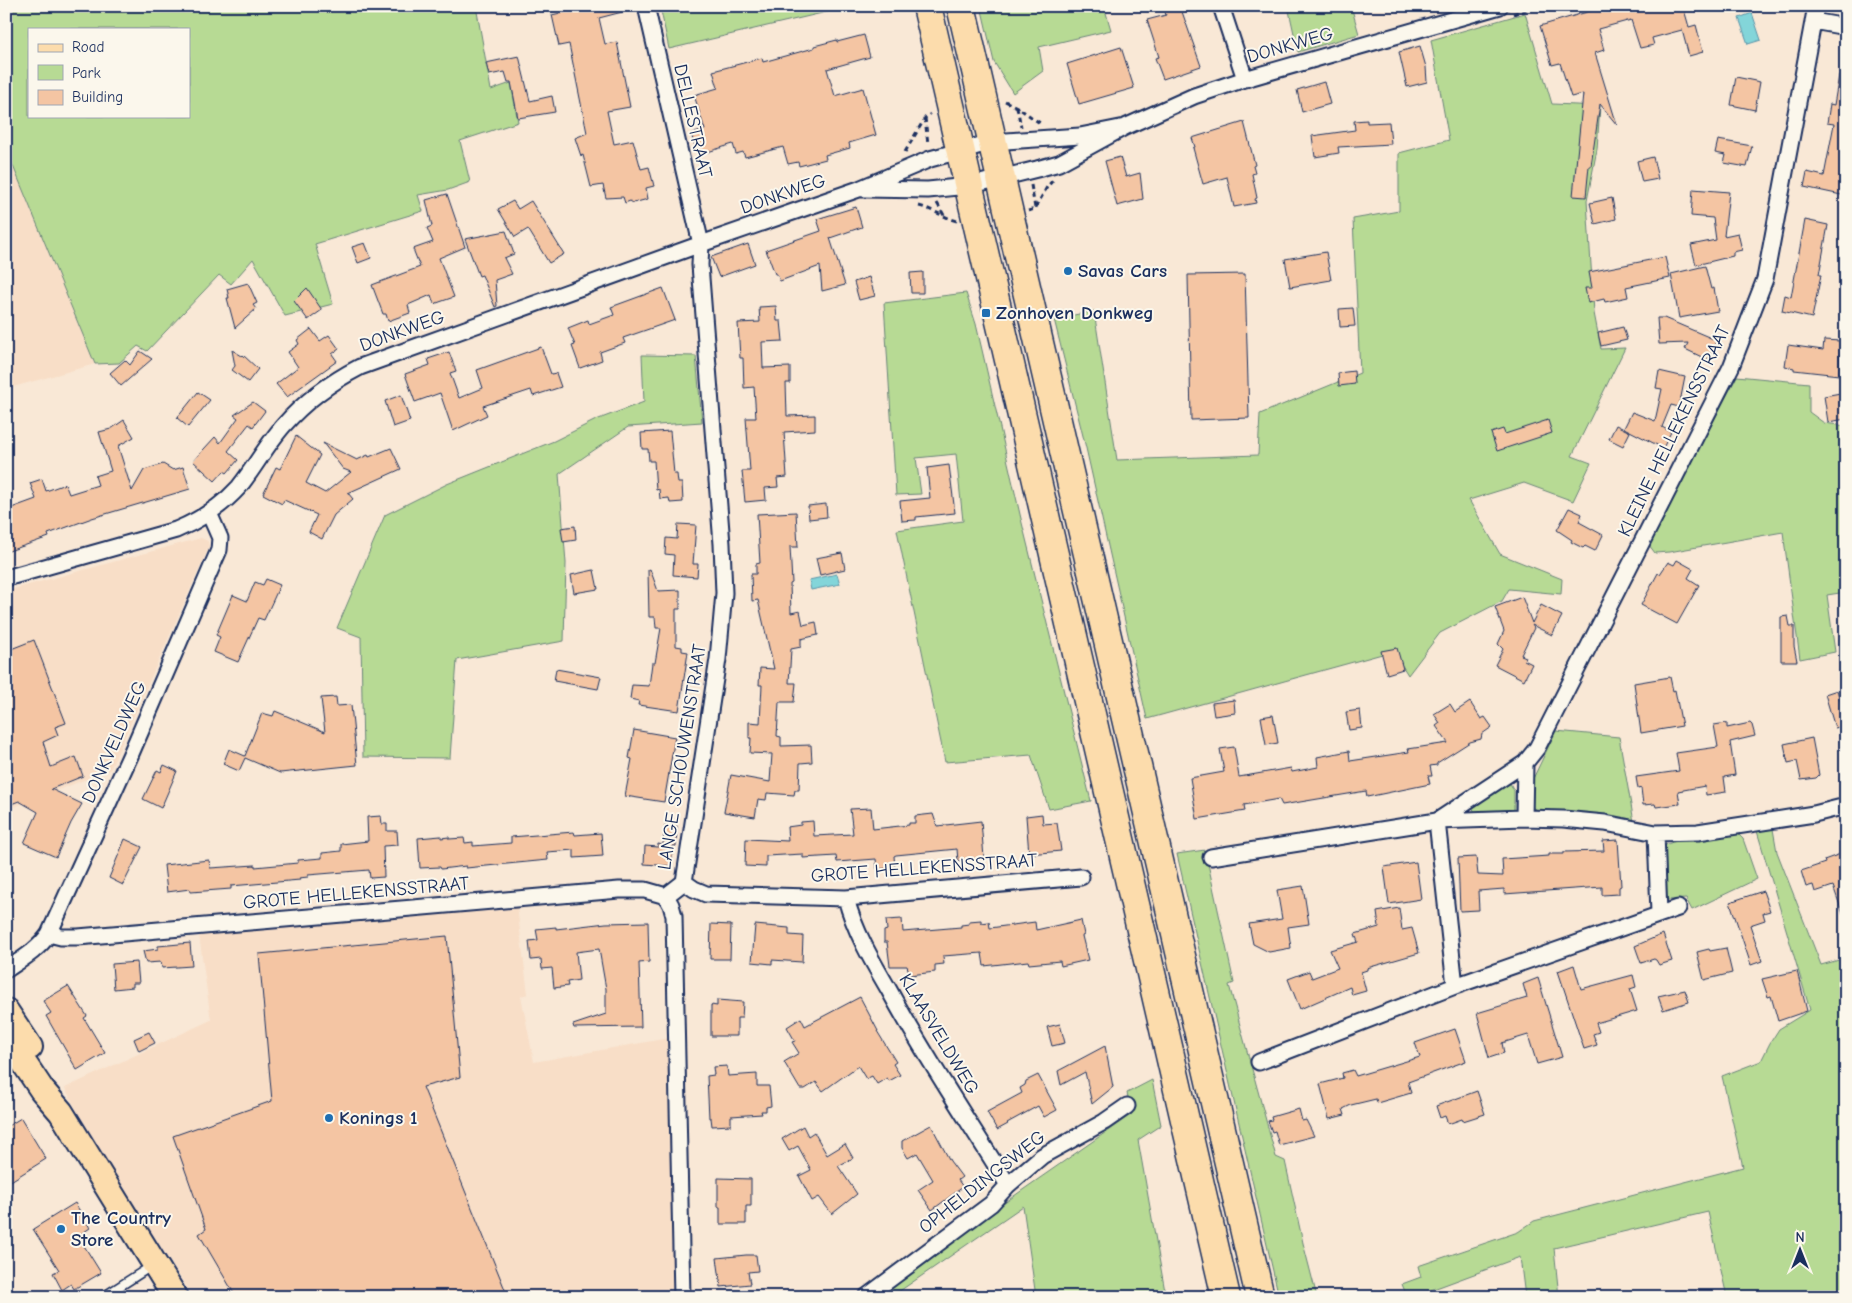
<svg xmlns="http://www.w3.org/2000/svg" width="1852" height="1303" font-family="'Comic Neue',sans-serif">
  <rect width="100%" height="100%" fill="#f9e8d6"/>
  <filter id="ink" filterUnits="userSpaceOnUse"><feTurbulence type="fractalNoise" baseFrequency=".02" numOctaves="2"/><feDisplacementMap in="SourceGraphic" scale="10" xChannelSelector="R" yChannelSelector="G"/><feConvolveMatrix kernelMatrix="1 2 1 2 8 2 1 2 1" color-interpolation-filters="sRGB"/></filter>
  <g filter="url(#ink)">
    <path fill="#f8dec7" d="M6,149l89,215 -89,25z
      M201,538l7,3 1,6 -99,223 -104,40v-219z
      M517,907l11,87 -7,2 13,66 135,-24 6,259h-482l-100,-154 -28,-55 146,-68 -12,-85z"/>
    <path fill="#b7da94" stroke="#698479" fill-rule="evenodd" d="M6,6h470l15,84 20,-7 7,39 -58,19 10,41 -22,8 -30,5 5,16 -108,33 18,60 -48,12 -32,-57 -22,25 -12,-9 -72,76 -9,-5 -19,17 -24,1 -89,-215zM29,29h160v87h-160z
      M660,6h192l-183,43z
      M981,6h123l7,24 -72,17 4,24 -30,22 -19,-31z
      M1288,6h63l8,28 -61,18z
      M1525,13l27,91 48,2 -3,43 -10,52 7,112 7,36 24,-1 -53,108 19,7 -18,38 -49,-18 -55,17 31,54 62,25 -1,15 -52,-5 -7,12 -62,32 -32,42 -15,-24 -246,68 -61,-271 -32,-129 40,-8 23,149 141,-5 2,-41 100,-41 -7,-154 46,-8v-58l50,-13 -18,-100z
      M966,293l10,31 46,199 69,278 -42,8 -18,-54 -86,7 -48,-232 66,-9 -7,-67 -40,4 5,36 -25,1 -12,-192z
      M642,355l54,1 6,66 -74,5 -69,47 7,89 -2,78 -107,19 -7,98 -87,-1 -2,-120 -24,-9 48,-113 62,-31 107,-43 42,-21 48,-18z
      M1737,376l72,7v29l15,11 22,3v166l-19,3 8,57 -35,7 -17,-127 -114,20 -14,1 -6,-8z
      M1556,731l63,6 15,85 -60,-9 -36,-3 -5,-2 -4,-5v-16z
      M1505,782l5,1 4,8v18l-5,2 -34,2 -3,-7z
      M1773,829l4,23 44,113 25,-7v339h-119l-19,-85 -154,36 5,49h-34l-5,-40 -108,40h-5l-5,-13 19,-7 -3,-11 100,-34 16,-11 209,-54 -21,-91 39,-15 9,-18 9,-14 31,-19 -53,-179z
      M1738,834l5,5 14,40 -65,31 -6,-11 -18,1 -4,-5 -1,-48c10,-10 60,-12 75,-13z
      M1205,850l29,133 -5,2 47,172 9,4 18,82 14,54h-38l-102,-443z
      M1152,1080l9,45 -23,15 28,157h-130l-13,-91 -132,91h-12l135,-101 118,-82 -5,-21z"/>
    <path fill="#83d5d9" stroke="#5993a8" d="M1752,13l9,27 -13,4 -9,-26z
      M837,574l3,10 -29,6 -2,-10z"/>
    <path fill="#f4c5a3" stroke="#1b2f5e" d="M589,6h36l1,5 -27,7 6,26 12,-2 13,65 -23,4 7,33 19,-4 8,29 8,-2 5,19 -8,2 2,11 -15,4 -3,-2 -5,2 -2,-6 -17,1 -3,-13 -12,2 -8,-32 -2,1 -6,-18 12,-5 -18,-89 -10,2 -7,-31z
      M1163,6h17l21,60 -38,13 -8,-21 4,-1 -12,-37 19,-5z
      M1607,6h76l6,21 7,-2 7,27 -14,4 -7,-26 -30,8 2,7 -14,3 -9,-28 -33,9 6,21 -9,3 22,72 -17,-21 -9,62h-2l-3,31 -13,-1 10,-102 -12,3 -11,-34 -8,2 -12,-39z
      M864,35l6,22 -43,12 8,27 28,-8 13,47 -27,8 1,5 -25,7 1,4 -27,7 -1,-4 -10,2 -5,-17 -38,10 -2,-5 -7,2 -3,-10 -35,11 -7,-21 14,-4 -11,-35 24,-7 -5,-17 49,-13 1,4 51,-14v-2l23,-6v2z
      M1420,46l6,21 1,15 -20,5 -8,-35z
      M1121,47l13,41 -55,16 -12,-40z
      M519,56l11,45 22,-5 3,16 -37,6 -7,-36h-3l-3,-10 -16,3 -3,-12z
      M1839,75l7,1v120l-42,-9 3,-15 17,4 10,-52 -7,-1 3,-19 4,1z
      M1736,77l24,5 -5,28 -24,-5z
      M1324,82l6,22 -28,8 -5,-22z
      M1367,120v3l22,-1 2,22 -53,3 1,6 -24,4 -3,-21 43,-6 -1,-9z
      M1244,122l11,43 -2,1 2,7 -3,1 5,24 -2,1 1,4 -22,4 -7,-30 -24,7 -10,-36 2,-1 -3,-9z
      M1718,140l34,6 -5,21 -23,-4 2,-8 -11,-2z
      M1120,157l6,20 14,-4 3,26 -26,7 -12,-45z
      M1653,157l5,22 -16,3 -5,-21z
      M1693,189l36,3 -5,44 14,-3 4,17 -9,2v4l-37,9 -5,-20 25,-5 -3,-22 -22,-2z
      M447,194l18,53 -26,11 15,39 -20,7 -3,-9 -23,10 2,8 -22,8 -2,-7h-3l-11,-29 48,-18 -7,-18 20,-7 -6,-14 5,-2 -6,-26z
      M1612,198l4,21 -21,5 -5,-21z
      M513,201l5,8 13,-8 33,53 -15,9 -21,-34 -13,8 -17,-28z
      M856,207l6,20 -32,11 15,47 -23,6 -2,-25 -40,15 -3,-7h-2l-9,-24 55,-19 -4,-12z
      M1805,220l23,5 -9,50h2l-9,43 -30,-7 3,-16 6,2z
      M506,231l8,23 -10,4 8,16 -17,6 2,26 -2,1 -13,-32 -3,1 -14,-37z
      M365,243l6,15 -13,5 -6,-16z
      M748,244l7,20 -36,13 -8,-20z
      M1326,252l5,28 -41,7 -5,-28z
      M1665,257l5,21 -44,9 2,10 -23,5 -1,-3 -16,4 -3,-15h7l-3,-16z
      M1705,266l6,23 3,-1 4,23 -39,7 -8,-44z
      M923,272v21h-12l-1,-20z
      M1245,274l4,144 -58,2 -3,-145z
      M869,277l6,19 -16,4 -5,-18z
      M248,283l9,20 -4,2 3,4 -21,19 -8,-30h2l-2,-9z
      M307,288l15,22 -14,10 -14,-19z
      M663,288l12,32 -52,18 2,5 -25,9 2,8 -22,8 -8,-22 3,-1 -7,-17 20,-8 1,4 25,-9 -3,-8z
      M776,306l1,15h4l2,20 -21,1 1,26 27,-1v16h-4l1,33 28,-1v15l-31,2 3,45 -10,1 1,9 -13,1 1,12 -21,2 -3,-31h8l-4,-53h10l-2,-31 -10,1 -1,-30h-3l-2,-35 22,-1 -1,-15z
      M1353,308l2,18 -15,1 -1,-18z
      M1657,318h7l54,23h-2l-8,19 -23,-11 3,-6 -29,1z
      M1623,327l4,13 -26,6 -3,-13z
      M311,329l9,12 9,-6 10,14 -7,5 5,7 -50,36 -11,-13 22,-17 -10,-15 11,-8 -2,-4z
      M1824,340l16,1 -1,34 -45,-5v-2l-9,-2 3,-21 35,5z
      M541,347l10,27 5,-1 5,14 -28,9 -2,-6 -48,16 4,9 -34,16 -13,-38 -25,9 -10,-28 25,-9 -2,-6 21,-7 7,19 -6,2 9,25 24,-10 -6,-18z
      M232,350l10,6 1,-1 15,14 -10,13 -16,-12 3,-4z
      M140,351l12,8 -31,27 -11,-13 15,-13 5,5z
      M1354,371l1,13 -16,2 -1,-13z
      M1659,371l26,6 -6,30 -8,-2 -9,22 9,5 -8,16 -39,-20 8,-16 23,9 7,-32 -6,-1z
      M198,392l12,8 -22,27 -11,-9z
      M1846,392v27l-18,3 -4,-26z
      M401,395l9,26 -17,6 -8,-26z
      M253,402l12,9 -12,16 -4,-3 -21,27 10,9 -11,13 -3,-2 -9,10 -22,-20 22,-24 5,6 18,-25 -4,-3z
      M124,420l10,17 -16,9 14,45 12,-21 19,-6 10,6 10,-3 7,22 -98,29 -44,16 1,3 -43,15v-42l30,-11 -6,-16 12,-4 4,12 19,-7 4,10 29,-9 -3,-9 16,-5 -12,-39 12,-3z
      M1548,420l4,13 -55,18 -6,-18 12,-4 2,5z
      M1616,425l14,7 -7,14 -14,-7z
      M670,431l4,43h3l1,9h4l1,19 -13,1 -1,-5 -9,1 -1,-10 -3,1 -2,-29h-5l-1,-12h-6l-1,-16z
      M296,436l24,19 -14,28 19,10 26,-21 -8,-3 -20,-26 34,17 11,-5 1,2 22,-9 10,21 -53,24 5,6 -19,16 -12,24 -13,-7 8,-17 -33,-15 -2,4 -19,-10 13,-27 4,2z
      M949,465l6,48 -39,4v3l-14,1 -2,-20 30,-3 -3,-30z
      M826,504l1,13 -18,2 -1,-13z
      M1569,508l13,6 -3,8 24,13 -8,16 -10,-5 -2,2 -12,-6 1,-2 -15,-10z
      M796,512l2,35h-8l2,36 -2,1 1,29 9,-2 3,14 13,-3 2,13 -17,4v8l-10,2 -2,34h7l-2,19h-15l-2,34 4,1v9l30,-1 1,17 -12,1 -1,27h-4l-1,5 -27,-2 -1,7 -8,-1 -3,18 -31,-5 7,-37 39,7 2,-28 -22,-1 1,-15h-2v-16l11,1 2,-38h-3l1,-17 14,1 -16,-69 -6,1 -1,-27h5v-10l4,-1 -3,-49z
      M678,524l18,1 -3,39h5l-1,13 -24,-2 1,-20 -9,-1 1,-16 11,1z
      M575,526l1,14 -13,2 -2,-14z
      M842,553l3,16 -25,6 -4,-17z
      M1677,560l16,9 -5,9 11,7 -22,39 -36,-19 17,-32 2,1 8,-12 6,3z
      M650,569l8,22 22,-1v19h-4v37l6,1v4l6,1 -9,59 -41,-6 1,-4 -9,-2 2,-14 17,1 3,-23h3l6,-35h-5l-1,-11h-6l-1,-47z
      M594,570l4,19 -24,4 -3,-18z
      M266,579l14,6 -16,35 -6,-2 -20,44 -24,-10 6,-15 -4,-2 17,-40 14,6 8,-19 8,3z
      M1522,597l10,26 9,-18 21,11 -10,19 -20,-10 2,3 -13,27 5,2 -2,3 8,4 -8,16 -29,-15 8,-16 -5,-5 6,-13 -9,-24z
      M1788,616l2,10h4v20l3,15h-16v-44z
      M34,640l32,83 -11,4 3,8 -15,7 8,25 25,-10 7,19 -32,13 31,15 -11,19 -15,34 -32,-14 14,-31 -19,-11 -13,5v-155z
      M1397,648l6,21 -16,5 -6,-23z
      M556,669l45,8 -3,12 -44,-8z
      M1670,677l3,14 2,-1 7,36 -41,7 -7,-50z
      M1837,690l4,13 5,-1v23l-11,3 -10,-34z
      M336,697l1,9 14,-1 6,60 -77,8 -35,-15 -6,13 -16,-7 6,-15 16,7 17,-43 11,3 2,-5 50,21 -4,-34z
      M1234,700l1,13 -21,3 -2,-13z
      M1470,702l11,17 4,-2 7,10 -10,7 -1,5 -11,3 -33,21v2l-7,1 2,10h-4l2,8 -63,13 -1,-6 -84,14 -3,-6 -35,6 1,6 -48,8 -7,-41 34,-6 -4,-23 14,-2 5,30 52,-9 1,4 26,-5 -1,-10 32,-6 1,10 59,-9 -1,-3 40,-6 -12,-17 4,-3 -6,-9 16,-10 5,8z
      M1360,710l2,18 -13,2 -3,-18z
      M1273,715l5,28 -12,2 -5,-28z
      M1727,723v5l23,-5 2,2 3,11 -25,6 5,33 -11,2 2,15 -20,3 -1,-9 -27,5 2,13 -24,3 -1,-3 -12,1 -2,-17 -3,1 -2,-12 43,-6 -3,-18 42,-6 -4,-22z
      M634,730l41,7 -11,65 -39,-6 7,-37 -3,-1z
      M1812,738l7,37 -3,3 -15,2 -4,-19 -9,2 -4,-19z
      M164,765l13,6 -16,37 -18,-9 14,-29 4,2z
      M871,808l2,21 36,-4v-2h6v-7l18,-2 4,12 44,-5 3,37 -26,3 -1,-12 -61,6 -2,1 1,12 -18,1 -1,-10 -39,3 -1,-6 -33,2v-4l-37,2v11l-21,-1 1,-27 42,2 -1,-14 14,-2v-3l12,-1 1,15 39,-2 -3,-25z
      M1042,814l1,10 14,-1 4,28 -32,3 -3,-38z
      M381,816l1,8h5v7h10l1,14 -15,1 1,31 -14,1 -1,-8 -61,5v2l-9,1 1,2 -69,6v3l-40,3 -1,-3 -23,3 -3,-27 45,-5 1,8 45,-3v2l43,-4v-3l24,-2v-5l19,-2v-7l27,-3 -1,-24z
      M665,825l12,1 -1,20h-3l-2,20 -27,-2 1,-18 13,1v-3l5,1z
      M574,832l1,3 26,-2 2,23 -29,2v-8l-27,2 1,8 -82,8v-2l-25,3 -1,-2 -20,1 -2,-30 23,-2v2l8,-1v2l15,-1 1,5 8,-1v4l38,-3v-6z
      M125,839l17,8 -19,38 -14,-7z
      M1618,840l3,46 -2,1v7l-17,1v-8l-98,7v-5l-26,2 1,19 -19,1 -2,-53 18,-1 2,18 25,1 -1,-17 47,-3v-2h15v-2l40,-1 -1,-10z
      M1846,852v65h-2l-11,-31 -18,6 -2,-7 -7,2 -5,-16 24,-8 -1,-3z
      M1416,862l5,37 -32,5 -5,-37z
      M1303,886l6,38 -21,3 3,21 -22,4 -16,-8 -4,-20 33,-5 -5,-29z
      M1763,891l7,20 -7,2 2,7 -15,5 12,36 -11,4 -21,-63z
      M1399,908l3,22 10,-2 7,25 -52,15v2l-6,2 5,19 -14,4 -2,-8 -50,22 -12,-30 21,-8 3,7 26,-10 -8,-18 28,-8 -3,-8 24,-7 -2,-15z
      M902,919l1,13 58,-5v-2l8,-1v-3l12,-1v3l8,-1 1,6 45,-6 1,8 45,-10 3,15 -2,1 6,24 -27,6 -1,-5 -31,3 -1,-3 -44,5 -2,-13 -39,3 1,8 -9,1v7l-25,3 -3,-9h-17l-3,-24h-3v-11l3,-1 -1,-10z
      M648,922l1,40 -10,1 2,64 -67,1 -1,-3 33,-11v-25l-7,-40 -23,3 3,28 -12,2 1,4 -14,2 -2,-20 -10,1 -1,-10 -10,1 -2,-19 9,-1 -2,-11 20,-2v2l50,-6z
      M711,924l20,1 -1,34h-20z
      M755,925l34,3v7l14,1 -1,26 -30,-2v4l-20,-2z
      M1663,934l9,27 -13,4 -3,-5 -2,-1 -13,4 -6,-17z
      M447,936l13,141 -37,10 85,210h-272l-37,-63 7,-5 -33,-93 99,-35 -13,-147z
      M190,943l2,23 -30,2 -1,-6 -15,1 -3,-12 15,-2v-3z
      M1726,948l6,25 -28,7 -7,-28 12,-3 1,2z
      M137,962l2,21h-6v4l-19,2 -2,-25z
      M1574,965l7,24 52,-14 3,12 -6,2 7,22 -41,12 3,9 -6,2 4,11 -13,4 -26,-78z
      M1797,971l10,40 -29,10 -7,-25 -3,1 -6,-18z
      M1538,978l24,79 -25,7 -9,-29 -26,8 2,10 -15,5 -12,-45 50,-15 -4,-14z
      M68,986l19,30 -3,2 21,35 -28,17 -31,-54 5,-3 -8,-12z
      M1685,990l4,12 -26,8 -5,-14z
      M860,997l18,34h-1l19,31 -3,2 7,11 -11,6 -2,-3 -10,6 -5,-8 -6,3 -8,-13 -35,25 -7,-9 -11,7h-5l-16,-27 15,-9 -7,-11 3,-1 -8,-14 14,-9 4,8z
      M717,1000l26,2 -1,16h-5v18h-26v-31l6,1z
      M1060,1024l5,19 -13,3 -5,-19z
      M1455,1029l11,32 -58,21 3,11 -34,10 -1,-4 -25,6 -8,4 2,6 -16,4 -9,-35 23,-6 -1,-5 11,-3 3,6 64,-19 -5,-14z
      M149,1032l6,11 -16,8 -5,-12z
      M1105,1046l8,41 -21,17 -7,-32 -24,13 -3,-14z
      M727,1066l1,10 29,-2v12h12l2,20 -5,1v4h-5l1,3 -31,2v9l-19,1 -1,-8h-2l-2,-42 7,-1 -1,-8z
      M1038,1075l19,35 -13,7 -6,-11 -31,17 1,1 -11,6 -10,-18 35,-19 -2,-5 5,-3 1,-4z
      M1477,1091l8,23 -22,7 -1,-2 -14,5 -3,-8 -5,2 -4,-12z
      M1299,1109l3,12 4,-1 8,16 -35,9 -4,-14 -3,1 -4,-11 4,-1 -1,-3z
      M21,1118l25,41 -40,25v-57z
      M931,1125l19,36 12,16 -4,3 5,7 -31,23 -14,-20 15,-10 -16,-27 -9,5 -6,-10v-7z
      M803,1126l5,10 6,-4 13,23 18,-11 8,14 -15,8 19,28 -25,20 -13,-17 -7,4 -13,-25 12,-6 -13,-24 -9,5 -7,-12z
      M718,1178l33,1v27h-5v18h-26v-17h-2z
      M75,1203l15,25 -12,8 23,37 -27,16 -3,-5 -9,6 -9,-17 6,-3 -26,-41z
      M746,1255h10l2,16 -10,1 2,12 -29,3 -4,-29z"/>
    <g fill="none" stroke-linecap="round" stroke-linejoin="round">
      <defs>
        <path id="lane" d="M103,1297l50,-32"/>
        <path id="street" d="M646,6l55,238 -1,21 22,279 2,49 -6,66 -34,223 -18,14 5,9 3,11 8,381
          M1221,6l24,73
          M1813,21l33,6
          M863,189l65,1 40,-4 69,-17 22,-6 66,-36 69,-31 51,-17 255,-73
          M6,578l170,-48c24,-10 46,-24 63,-43 16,-20 28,-43 45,-62 22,-25 47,-43 76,-58l341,-123 158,-55 71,-30 62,-17 88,-6 45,-9
          M1524,818l1,-55
          M1656,833l3,81
          M1211,857l226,-36 87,-3 39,1 42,4 51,10 42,-1 116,-18 32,-8
          M684,882l10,7 12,5 140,4 235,-21
          M846,898c8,32 26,63 43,92 36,67 79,130 119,195
          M49,934l12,3h17l541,-47h26l21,6
          M6,970c16,-11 32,-20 43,-36l81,-178 89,-206 1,-12 -11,-25
          M1455,986l-18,-165 88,-58 12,-15 194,-381 34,-88 51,-273
          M1259,1062l196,-76 223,-78
          M866,1297l125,-93 17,-19 34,-29 62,-34 23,-16"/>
        <path id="primary" d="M6,1011l24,36
          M6,1036l36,54 19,22 114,185"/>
        <path id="highway" d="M927,6l299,1291
          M961,6l299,1291"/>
      </defs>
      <use href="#lane" stroke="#1b2f5e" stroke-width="11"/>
      <use href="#street" stroke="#1b2f5e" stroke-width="19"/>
      <use href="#primary" stroke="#1b2f5e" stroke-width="28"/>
      <use href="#highway" stroke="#1b2f5e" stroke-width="31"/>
      <path stroke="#1b2f5e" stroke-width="3" stroke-dasharray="5 4" stroke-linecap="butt" d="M1513,14l26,-8
        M1005,101l12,6 23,16
        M1017,107l4,20
        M925,118l3,26
        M905,152l20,-34 5,-4
        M1031,185l4,23
        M937,203l8,14
        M919,206c13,3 24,11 38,15
        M1028,211l7,-2 12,-22 6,-7"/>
      <use href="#lane" stroke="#fbf7ec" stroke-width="8"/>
      <use href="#street" stroke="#fbf7ec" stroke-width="15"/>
      <use href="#primary" stroke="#fcdcac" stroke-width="24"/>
      <use href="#highway" stroke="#fcdcac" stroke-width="28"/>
    </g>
  </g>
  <g fill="#1f6fb2" stroke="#fbf7ec" stroke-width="2">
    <circle cx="1068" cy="271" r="5"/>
    <rect x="981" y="308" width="10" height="10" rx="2.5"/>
    <circle cx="329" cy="1118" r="5"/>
    <circle cx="61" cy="1229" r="5"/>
  </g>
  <g text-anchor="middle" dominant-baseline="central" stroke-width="4" stroke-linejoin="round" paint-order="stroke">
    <g font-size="19" fill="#1b2f5e" stroke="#fbf7ec">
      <text transform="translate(1290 45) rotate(-16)">DONKWEG</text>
      <text transform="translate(693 121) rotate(77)">DELLESTRAAT</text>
      <text transform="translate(783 194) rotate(-19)">DONKWEG</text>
      <text transform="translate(402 331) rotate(-20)">DONKWEG</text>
      <text transform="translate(1674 431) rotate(-64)">KLEINE HELLEKENSSTRAAT</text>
      <text transform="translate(114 742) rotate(-66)">DONKVELDWEG</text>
      <text transform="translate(682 757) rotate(-81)">LANGE SCHOUWENSTRAAT</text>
      <text transform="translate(924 868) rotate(-4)">GROTE HELLEKENSSTRAAT</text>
      <text transform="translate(356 893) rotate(-5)">GROTE HELLEKENSSTRAAT</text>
      <text transform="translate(939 1034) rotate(59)">KLAASVELDWEG</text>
      <text transform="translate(982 1182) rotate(-38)">OPHELDINGSWEG</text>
    </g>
    <g font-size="19" font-weight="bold" fill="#1b2f5e" stroke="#fbf7ec" text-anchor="start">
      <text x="1078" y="271">Savas Cars</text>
      <text x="996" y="313">Zonhoven Donkweg</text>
      <text x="339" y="1118">Konings 1</text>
      <text x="71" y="1218">The Country<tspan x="71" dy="22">Store</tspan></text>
    </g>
  </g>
  <rect width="1852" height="1303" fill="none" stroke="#fbf7ec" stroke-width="25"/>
  <rect x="12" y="12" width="1827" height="1278" fill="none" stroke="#1b2f5e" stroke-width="2" filter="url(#ink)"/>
  <rect x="28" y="28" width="162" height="90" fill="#fbf7ec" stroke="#a1a7b3"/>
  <rect x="38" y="44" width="25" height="8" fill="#fcdcac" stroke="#a1a7b3"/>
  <text x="72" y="52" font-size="15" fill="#1b2f5e">Road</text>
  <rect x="38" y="65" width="25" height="15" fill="#b7da94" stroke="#a1a7b3"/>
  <text x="72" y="78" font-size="15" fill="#1b2f5e">Park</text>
  <rect x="38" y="90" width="25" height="15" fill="#f4c5a3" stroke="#a1a7b3"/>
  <text x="72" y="102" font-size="15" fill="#1b2f5e">Building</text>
  <g transform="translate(1800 1250)" stroke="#fbf7ec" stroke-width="4" paint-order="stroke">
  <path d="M0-4L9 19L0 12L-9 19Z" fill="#1b2f5e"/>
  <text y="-8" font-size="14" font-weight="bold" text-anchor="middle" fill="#1b2f5e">N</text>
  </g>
</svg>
